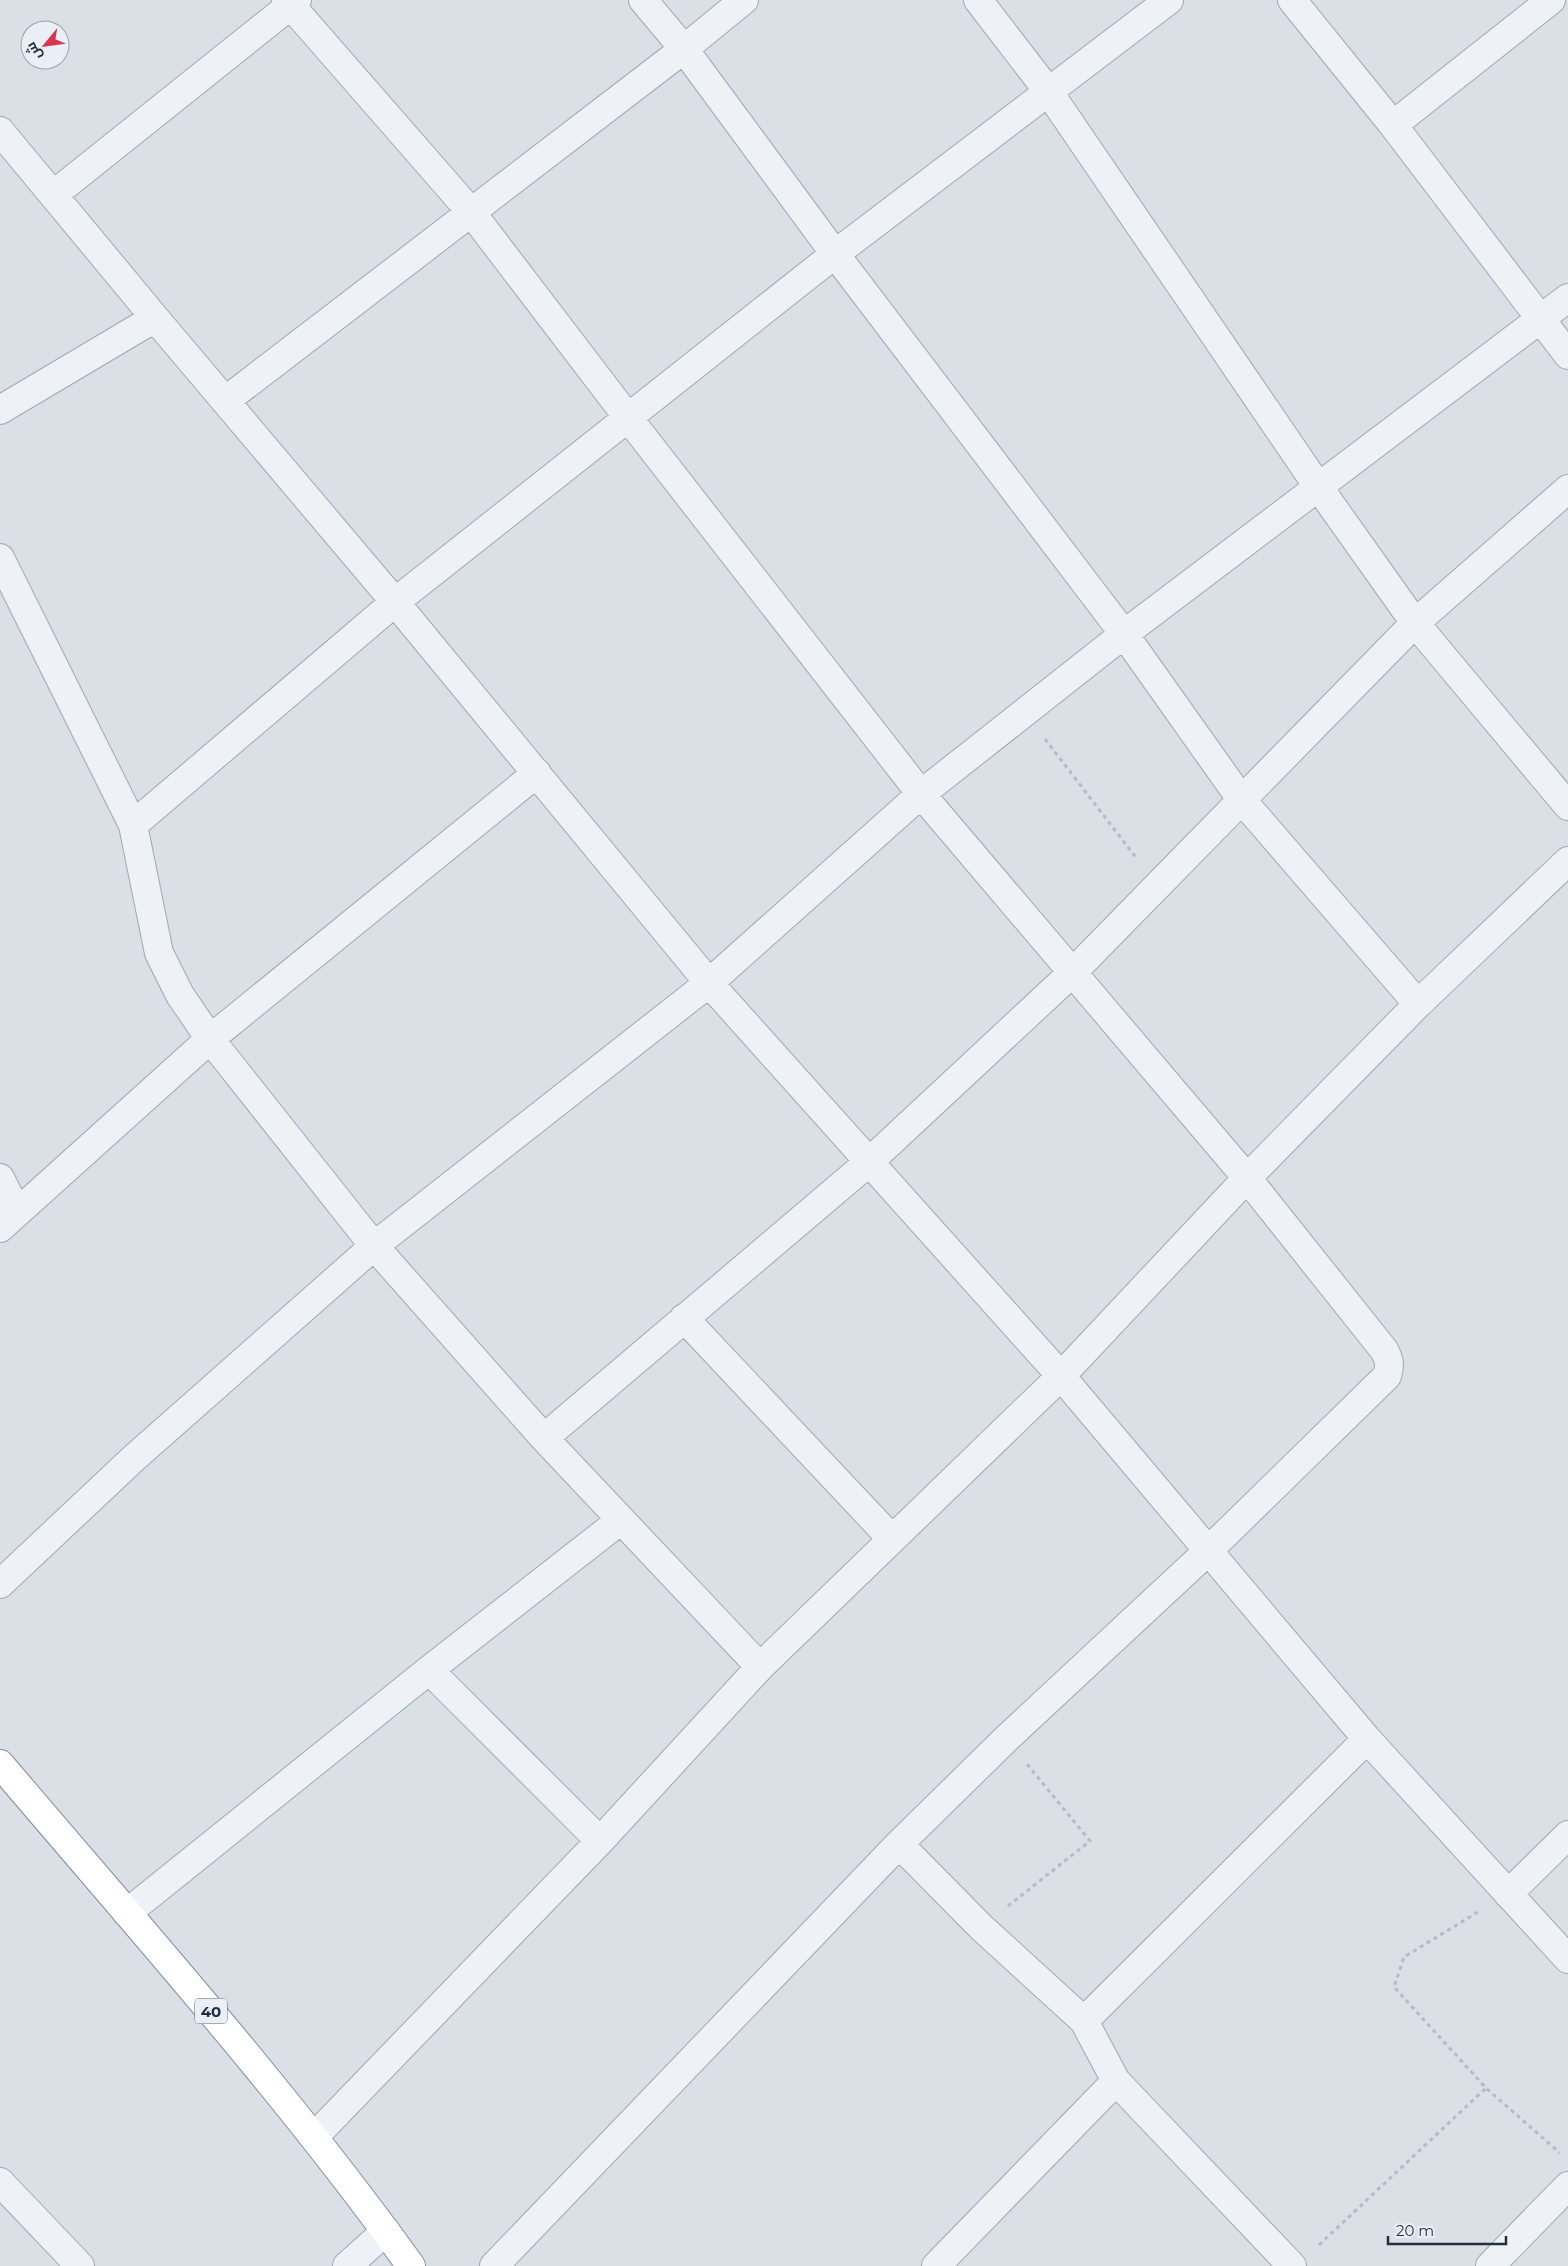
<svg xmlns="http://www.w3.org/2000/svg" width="1568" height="2266" font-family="Montserrat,Cairo,sans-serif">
  <rect width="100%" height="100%" fill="#dbe0e7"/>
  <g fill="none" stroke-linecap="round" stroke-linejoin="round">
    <defs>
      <path id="minor" d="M286,0l185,212 158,207 292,375 326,384 137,172c6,10 6,16 3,26l-178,174 -203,189 -107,105 -405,422
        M643,0l41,49 151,205 289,380 117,165 177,205
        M978,0l70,91 269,394 98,138 153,183
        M1292,0l101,125 175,230
        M1393,125l158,-125
        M0,131l155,187 240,284 314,381 352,393 306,363 201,220
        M53,195l244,-195
        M225,401l459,-352 60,-49
        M0,410l155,-92
        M0,558l133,267 26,128 21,42 30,44 164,207 170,192 216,229
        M133,825l262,-223 440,-348 334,-254
        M0,1178l17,34
        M0,1228l210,-189 327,-266
        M684,1318l207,220
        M544,1438l325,-276 204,-190 342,-349 153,-134
        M0,1584l134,-126 240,-212 335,-263 212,-189 203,-160 444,-336
        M429,1670l171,171
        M899,1844l82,83 103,94 32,60 176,185
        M1508,1894l60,-59
        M127,1913l302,-243 192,-150
        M1084,2021l283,-282
        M314,2137l286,-296 160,-174 301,-291 186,-198 171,-174 150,-143
        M0,2182l80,84
        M347,2266l39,-35
        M936,2266l180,-185
        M1490,2266l78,-80"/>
      <path id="highway" d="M0,1764c140,165 285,327 411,502"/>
    </defs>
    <use href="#minor" stroke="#a0a7b1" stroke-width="30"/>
    <use href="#highway" stroke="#828e9e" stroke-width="30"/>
    <path stroke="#b5bbc2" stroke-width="3" stroke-dasharray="4 4" stroke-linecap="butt" d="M1045,739l92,120
      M1008,1906l82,-65 -63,-77
      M1478,1912l-74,45 -10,30 92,101 74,65
      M1319,2245l167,-157"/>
    <use href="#minor" stroke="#eef1f5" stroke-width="28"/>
    <use href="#highway" stroke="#fff" stroke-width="28"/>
  </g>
  <g text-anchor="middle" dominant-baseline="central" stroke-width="4.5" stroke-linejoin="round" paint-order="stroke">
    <rect fill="#eaeff5" stroke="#5f6975" stroke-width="1" x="195" y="1998.5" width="32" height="25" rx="4"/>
    <g font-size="15" font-weight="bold" fill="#242f3e">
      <text x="211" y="2011">40</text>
    </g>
  </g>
  <g transform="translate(45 45) rotate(241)"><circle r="24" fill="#eaeff5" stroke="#9ba2ac"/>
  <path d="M0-4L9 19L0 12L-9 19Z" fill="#d63655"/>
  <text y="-8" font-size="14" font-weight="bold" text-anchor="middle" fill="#242f3e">ش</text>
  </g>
  <path d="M1388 2236v8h118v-8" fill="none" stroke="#242f3e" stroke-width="2.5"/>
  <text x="1396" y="2236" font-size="15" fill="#242f3e" stroke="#eaeff5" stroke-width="4" paint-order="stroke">20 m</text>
</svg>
